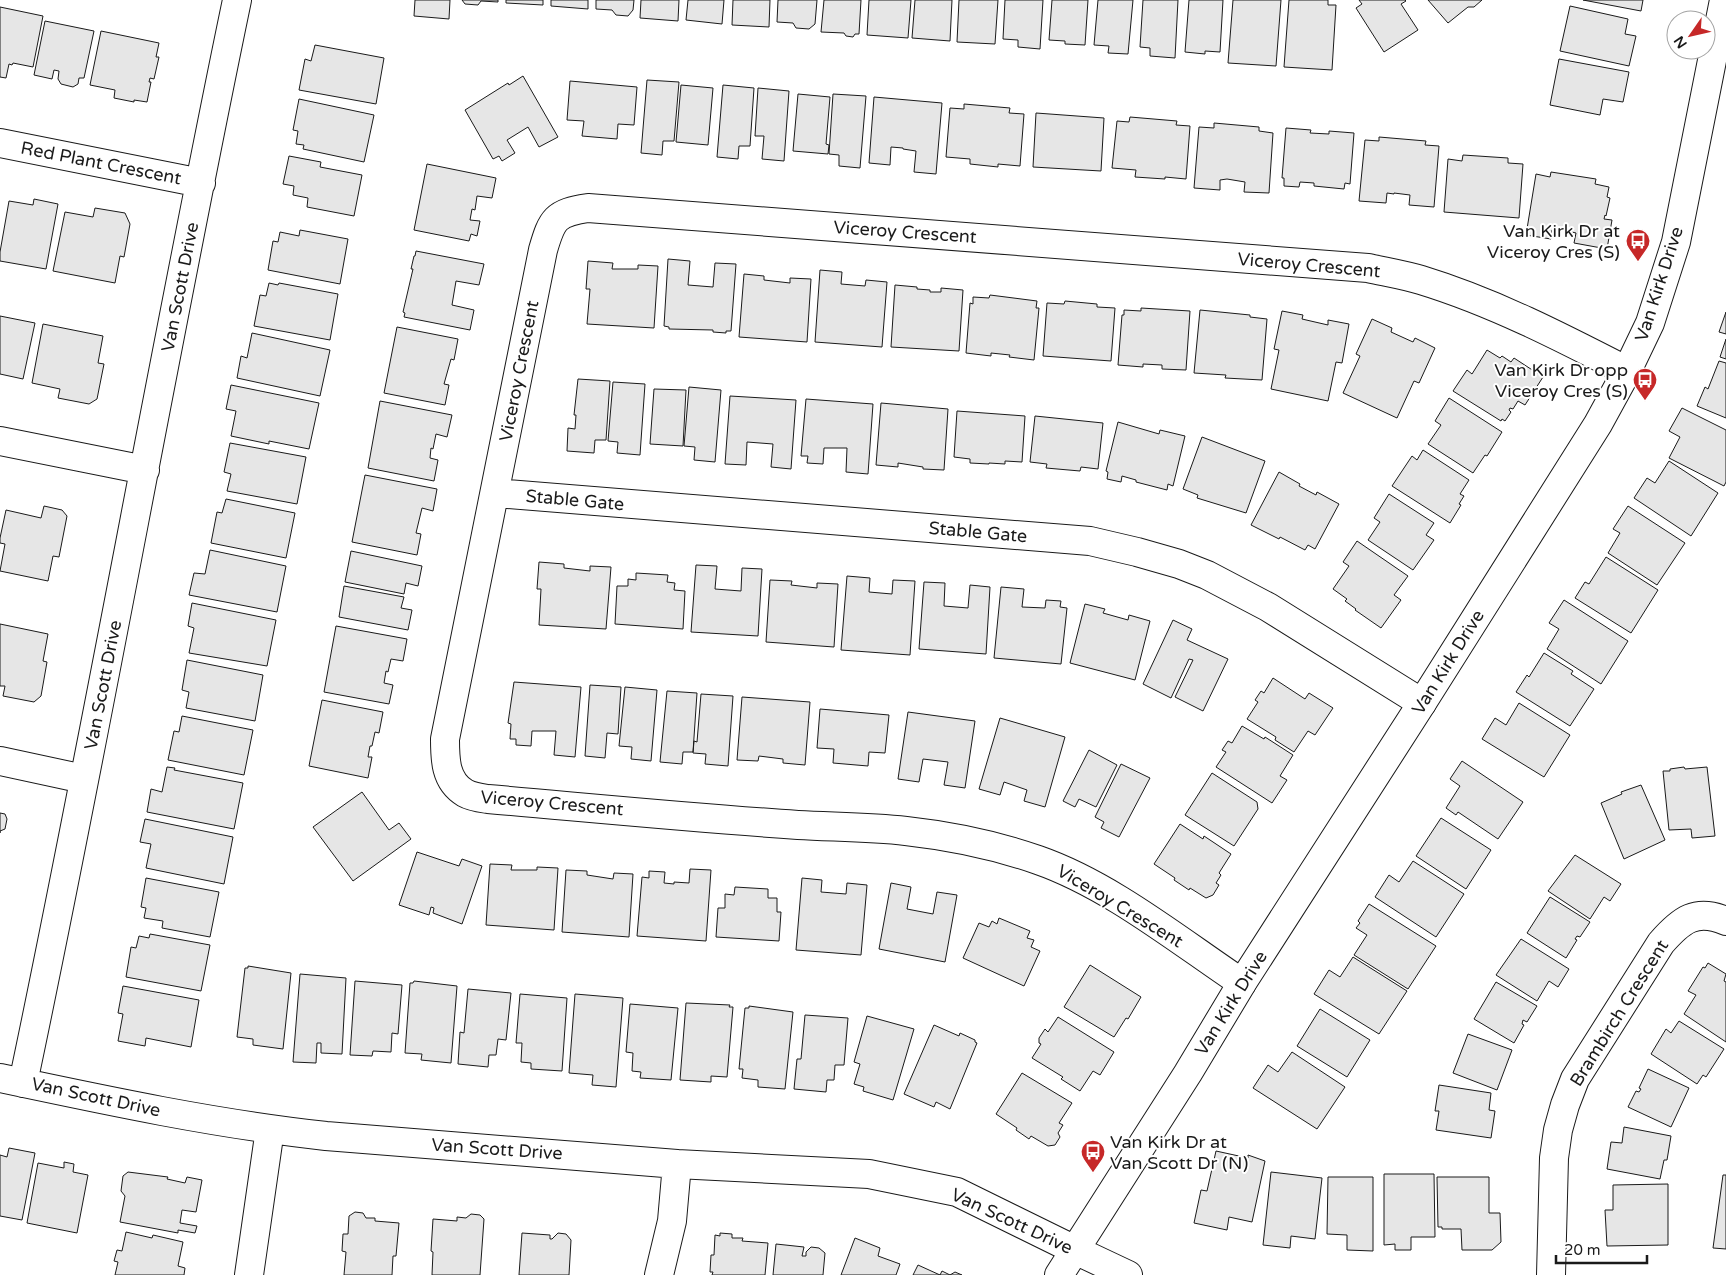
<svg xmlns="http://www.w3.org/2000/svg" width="1726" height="1275" font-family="'Varela Round',sans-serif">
  <rect width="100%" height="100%" fill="#fff"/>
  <path fill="#e6e6e6" stroke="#1a1a1a" d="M415,0h35l-1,19 -35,-3z
    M462,0h36v2l-17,-1 -3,4 -13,-1z
    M506,0h37v5l-37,-2z
    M551,0h37v9l-37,-3z
    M596,0h38l-1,10 -5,6 -12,-1 -4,-5 -16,-1z
    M641,0h38l-1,21 -38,-3z
    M688,0h36l-2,24 -36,-4z
    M733,0h37l-1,27 -37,-2z
    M778,0h39l-2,24 -6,5 -13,-1 -3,-5 -16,-1z
    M824,0h37l-2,34h-4l-2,3 -7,-1 -2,-3 -23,-1z
    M869,0h42l-3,38 -41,-3z
    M915,0h37l-2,41 -38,-3z
    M959,0h39l-3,44 -38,-2z
    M1005,0h38l-3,49 -22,-2v-7l-15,-1z
    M1052,0h36l-3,45 -20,-1v-3l-16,-1z
    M1098,0h35l-5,54 -20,-1 1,-7 -15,-1z
    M1143,0h35l-3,58 -25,-2v-8l-10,-1z
    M1189,0h34l-3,52 -15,-1v3l-20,-2z
    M1233,0h48l-5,66 -48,-3z
    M1289,0h39v5h8l-4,65 -48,-3z
    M1359,0h46l1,1 -5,3 17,26 -34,22 -28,-44 6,-4z
    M1428,0h54l-8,7h-6l-20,16z
    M1583,0h60l-2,11z
    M1570,6l58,13 -3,15 11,2 -7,30 -69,-15z
    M0,7l43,9 -10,51 -20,-4 -1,2 -3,-1 -3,14 -6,-1z
    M45,21l49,10 -10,47h-5l-1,6 -5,3 -12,-3 -3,-5 1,-8 -5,-1 -2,9 -18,-4z
    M101,31l58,12 -3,14h3l-5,22 -4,-1 -1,4h2l-4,20 -13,-2v2l-20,-4 1,-8 -25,-5z
    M315,45l69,13 -8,46 -77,-14 6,-31 6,2z
    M1559,59l70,13 -6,30 -20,-3 -3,16 -50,-10z
    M523,76l35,61 -19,10 -11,-20 -21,13 8,13 -13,8 -3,-5 -6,3 -28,-49 43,-27 1,2z
    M647,80l32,2 -5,59h-11l-1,14 -21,-2z
    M570,81l67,6 -3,38 -16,-1 -1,15 -35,-3 2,-15 -17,-1z
    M681,85l32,3 -5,57 -32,-3z
    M723,85l31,3 -4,58h-11l-1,13 -21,-2z
    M758,88l31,3 -5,70 -22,-2 2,-23h-9z
    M798,94l32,3 -4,47 3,1 -1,9 -35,-3z
    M833,94l33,2 -6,72 -21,-2v-11l-10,-1z
    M874,97l68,6 -6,71 -22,-2 2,-21 -13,-2v-1l-12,-1 -1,18 -21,-2z
    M299,99l75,16 -10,47 -61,-13 1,-4 -8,-1 2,-13 -5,-1z
    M964,104l46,4 -1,5 15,1 -4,52 -22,-2v3l-28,-3v-5l-24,-2 4,-49 14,1z
    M1036,113l68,5 -3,53 -68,-4z
    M1130,117l47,4 -1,4 14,1 -4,53 -21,-2v2l-30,-2 1,-7 -24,-2 5,-47 12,1z
    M1214,123l45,4v4l14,2 -4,60 -25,-1 1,-10 -18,-3 -7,1v10l-26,-2 5,-61 15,1z
    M1286,128l25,2 -1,3 19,1v-3l25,2 -4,51 -5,-1 -1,6 -30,-3v-3l-14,-1 -1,5 -15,-1v-8h-2z
    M1379,137l47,4 -1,4 14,1 -5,61 -25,-2 1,-10 -16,-2v1l-7,-1 -1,10 -27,-2 6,-61 14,1z
    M1463,155l45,3v5l15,1 -4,54 -75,-6 4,-53 14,2z
    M289,156l32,6 -1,5 42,8 -8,41 -47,-9 1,-9 -15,-3 1,-9 -11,-2z
    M427,164l69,14 -4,20 -15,-2 -2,14 -3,-1 -2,11 10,1 -3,15 -6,-2 -2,7 -55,-11z
    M1551,172l45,7 -1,5 14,3 -2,10 3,1 -4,18 -1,-1 -1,4 8,1 -5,29 -33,-6 2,-10 -17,-4v2l-7,-1 -1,9 -25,-4 10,-61 14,3z
    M34,199l24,5 -12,65 -46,-8v-9l9,-51 24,4z
    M95,208l30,5 5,11 -6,33 -4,-1 -5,27 -62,-12 12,-59 28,5z
    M300,230l48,9 -8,45 -72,-14 5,-29 5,1 2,-10 19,4z
    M416,251l68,13 -5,21 -23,-4 -4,24 22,5 -4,20 -66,-13 1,-4 -2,-1 10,-43h-2l3,-13h1z
    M668,259l22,2 -2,24 25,2 2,-24 21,1 -5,67h-5v2l-13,-1v-2l-44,-1v-2l-5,-1z
    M588,261l25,2 -1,6h26v-4l20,1 -4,62 -67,-4 3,-35h-4z
    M820,270l22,2 -1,12 24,2 1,-6 21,2 -5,65 -67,-5z
    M744,274l20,2v4l26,3v-5l21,1 -4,63 -68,-5z
    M269,283l9,2 1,-2 59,11 -8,46 -76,-14 6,-31 6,1z
    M895,285l22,2v2l13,1v2h11v-4l22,2 -4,61 -68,-4z
    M990,295l47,6 -1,7h3l-5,52 -25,-3 1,-2 -19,-2v3l-25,-3 4,-50 3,1v-7l16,1z
    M1065,301l32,3v3l18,1 -4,53 -68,-5 4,-53 17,1z
    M1141,308l49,3 -4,59 -24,-1v-4l-19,-1v3l-25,-2 4,-50h2v-5l17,1z
    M1200,310l50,5v2l17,2 -5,61 -37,-2 1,-3 -32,-2z
    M1282,311l21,4 -1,4 26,6v-5l21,4 -7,39 -6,-1 -8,39 -57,-12 8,-39 -5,-1z
    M1726,312v22l-7,-2z
    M0,316l35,7 -12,56 -23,-5z
    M1372,319l20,9 -1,4 22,10 2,-4 20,10 -16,35 -5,-2 -17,37 -54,-25 17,-37 -4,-2z
    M43,324l60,12 -5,27 6,1 -7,35 -8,5 -31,-6 2,-9 -28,-6z
    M397,327l61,12 -4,21 -3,-1 -7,25 5,1 -4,20 -61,-12z
    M252,333l78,17 -10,46 -83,-18 4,-22 6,2z
    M1726,339v20l-6,-2z
    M1487,350l13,8 2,-2 9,6 3,-4 29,19 -18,28 -7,-4 -5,8 -3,-1 -1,2 2,2 -6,9 -3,-2 -1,2 -48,-30 14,-21 5,4z
    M1719,361l7,2v55l-29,-12 8,-19 3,2z
    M578,379l32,2 -4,59h-11l-1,13 -27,-2 1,-23 7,1 1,-14h-2z
    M613,382l32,2 -5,71 -23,-2 1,-11 -10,-1z
    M231,385l88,18 -10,46 -40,-8v3l-38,-8 5,-25 -10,-2z
    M689,387l32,3 -6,72 -21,-2 1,-13 -11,-1z
    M654,389l32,1 -3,56 -33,-2z
    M730,396l66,4 -5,69 -20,-2 2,-23 -26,-2 -1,23 -21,-1z
    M1449,398l53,34 -15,24 -2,-1 -12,18 -45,-29 13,-19 -6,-4z
    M806,399l67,5 -5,70 -22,-2 1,-24h-23l-1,16 -16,-1 1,-7h-7z
    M380,401l72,14 -5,22 -11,-3 -3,15 -2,-1 -1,10 8,2 -4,21 -66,-13z
    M881,403l67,6 -4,61 -21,-1v-2l-25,-4v4l-22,-2z
    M1682,408l44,22v52l-2,4 -55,-28 11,-21 -11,-6z
    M957,411l68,5 -3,46 -17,-1v3l-16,-1v1l-19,-1v-4l-16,-2z
    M1035,416l68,7 -5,46 -17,-2 -1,4 -34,-3 1,-4 -17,-2z
    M1118,422l41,12 1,-4 25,6 -12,50 -5,-2 -1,6 -31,-8v-2l-14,-4 -1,6 -14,-3 1,-7 -2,-1z
    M1202,437l63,24 -19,52 -49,-15 1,-3 -15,-6z
    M230,443l76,14 -9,47 -70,-13 4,-17 -7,-2z
    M1423,450l46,30 -9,14 4,2 -5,8 2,1 -11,18 -58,-37 20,-30 5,4z
    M1669,461l49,32 -27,43 -57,-38 13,-20 8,5z
    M1279,472l21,12 -1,2 17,9 1,-3 22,12 -24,45 -7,-4 -3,5 -25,-13 -1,2 -28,-14z
    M365,475l72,14 -4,22 -11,-3 -6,25 5,1 -4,21 -65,-13z
    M1389,494l45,29 -8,12 8,5 -21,30 -45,-30 12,-18 -6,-4z
    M226,499l69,14 -9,45 -75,-15 6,-31 5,1z
    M44,506l18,4 5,6 -8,41 -6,-1 -5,25 -48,-10 5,-27 -5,-1v-5l6,-28 35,8z
    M1628,506l57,37 -28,42 -49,-32 12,-20 -7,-4z
    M1357,541l51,35 -14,19 7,5 -20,28 -26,-18 1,-1 -11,-8 2,-2 -14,-10 16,-23 -6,-4z
    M210,550l76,16 -9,46 -88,-17 5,-22 11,1z
    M351,551l71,15 -4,20 -12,-3 -2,11 -59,-12z
    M1606,557l52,33 -27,43 -56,-35 10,-16 4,2z
    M539,562l25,2v4l26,3v-5l21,1 -5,62 -67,-4 2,-36h-4z
    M696,565l21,1 -2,23 26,2 1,-23 20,1 -4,67 -67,-4z
    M636,573l32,2 -1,7 8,1 -1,7 11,1 -2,38 -68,-5 2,-38h11v-7l8,1z
    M847,576l23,2 -1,14 23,2 1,-14 22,1 -5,74 -69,-5z
    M770,580l22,1 -1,4 26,3v-5l21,1 -4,63 -68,-5z
    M924,582l21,1 -1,23 24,2 2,-23 20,2 -4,67 -67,-5z
    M344,586l60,11 -3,11 11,2 -4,20 -69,-13z
    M1001,587l23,2 -2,18 23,1 1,-8 15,1 -1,6 7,1 -6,56 -67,-6z
    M1564,600l64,41 -27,43 -54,-35 12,-20 -10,-6z
    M192,603l84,17 -9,46 -78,-13 5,-25 -6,-2z
    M1085,604l20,5 -2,4 25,7 1,-5 21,6 -15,59 -65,-17z
    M1173,620l19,9 -5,11 41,19 -25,52 -28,-14 18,-37 -4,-1 -18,39 -28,-14z
    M0,624l48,10 -5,27 4,1 -6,34 -7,6 -31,-6 2,-10h-5z
    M336,626l71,13 -4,22 -12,-2 -3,13 -2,-1 -2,12 9,2 -4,19 -65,-12z
    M1544,653l29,18 -2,3 23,15 -24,37 -54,-34 11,-17 2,2z
    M187,660l76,15 -8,46 -69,-13 3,-16 -7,-2z
    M1273,678l32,21 4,-6 24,15 -18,27 -7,-4 -14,21 -19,-12 1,-3 -29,-18 11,-17 -3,-2 6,-9 3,2z
    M514,682l67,5 -6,70 -21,-2 2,-24h-24l-1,15 -15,-1v-6h-6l1,-15 -3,-1z
    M590,685l31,2 -3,47 -11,-1 -2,25 -20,-2z
    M625,687l32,3 -6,71 -20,-2 1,-12 -13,-1z
    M667,691l30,2 -4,59h-10l-1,12 -22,-2z
    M701,694l32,2 -5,70 -23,-2 1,-10 -13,-1 1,-12 3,1z
    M742,697l68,5 -5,63 -22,-2v-4l-24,-3 -1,5 -21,-1z
    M322,700l61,12 -4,21 -4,-1 -3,14h-2l-2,11h4l-4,21 -59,-12z
    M1519,703l51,32 -26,42 -62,-38 13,-21 11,7z
    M820,709l69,6 -4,38 -16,-1 -1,14 -35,-3 1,-14 -17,-1z
    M908,712l67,9 -10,67 -21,-3 4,-23 -25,-3 -4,23 -21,-3z
    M182,716l71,14 -9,45 -76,-15 6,-29 5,1z
    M1000,718l65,19 -20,70 -21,-6 3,-11 -23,-8 -4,13 -21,-6z
    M1242,726l22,13 1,-2 28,18 -13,21 7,4 -15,23 -56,-36 10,-15 -4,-2 6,-9 4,2z
    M1089,750l28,15 -21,42 -17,-8 -4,8 -12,-6z
    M1462,761l61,41 -25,37 -40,-27 -2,3 -10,-7 14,-22 -10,-7z
    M1121,764l29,14 -31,59 -18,-9 3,-6 -9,-5z
    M167,767l8,1 -1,2 69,13 -9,46 -87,-17 4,-23 11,3z
    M1684,767l1,2 22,-2 8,69 -23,2 -1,-9 -22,1 -6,-59h7v-2z
    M1212,773l45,29 1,7 -24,37 -49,-31z
    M1641,785l24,55 -41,19 -23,-56 21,-9 -1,-2z
    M362,792l27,38 10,-7 12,16 -58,42 -40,-54z
    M0,813l5,1 2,5 -2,10 -5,2v2z
    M1441,818l50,32 -25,39 -50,-33z
    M145,819l88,18 -9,47 -78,-16 5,-24 -11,-2z
    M1180,824l23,15 1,-3 27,18 -12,19 2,2 -5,8 3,2 -6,10 -7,3 -16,-10 -1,2 -15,-10 1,-2 -21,-14z
    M417,852l42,14 3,-7 20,7 -20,58 -29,-11 1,-5 -3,-1 -2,8 -30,-10z
    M1575,855l46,29 -11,17 -6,-4 -14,22 -42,-28z
    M1413,861l51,33 -28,43 -61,-40 14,-22 10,7z
    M490,864l22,1 -1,5h26v-3l21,1 -4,62 -68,-5z
    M690,869l21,1 -5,71 -69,-5 5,-59 7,1v-7l16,1 -1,11 10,1v-2l15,1z
    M566,870l21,1v4l26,4 1,-6 19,1 -4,63 -67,-5z
    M146,878l73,14 -9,45 -48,-9 1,-7 -19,-3 2,-10 -5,-1z
    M802,878l20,2 -1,12 25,2 1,-11 20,2 -6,70 -65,-5z
    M891,883l20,4 -4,22 26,5 4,-22 20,3 -12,67 -66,-13z
    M735,887l33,2v9h9v14h4l-2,29 -63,-4 2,-29h7v-14l9,1z
    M1550,897l40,25 -10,15 -3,-1 -2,3 2,1 -11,18 -39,-25z
    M1369,904l67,42 -28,43 -54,-34 13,-20 -11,-7 4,-5 -2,-2z
    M999,918l31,13 -3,7 7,2 -3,7 9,4 -16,35 -61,-28 16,-35 10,4 3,-6 5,3z
    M150,934l60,11 -9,46 -75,-14 5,-30 5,1 3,-12 10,2z
    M1521,939l48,30 -11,18 -9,-6 -12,20 -41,-26z
    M1353,957l54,34 -28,43 -65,-40 15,-24 11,7z
    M1708,963l18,11 -2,7 2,1v60l-42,-28 12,-19 -8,-4 15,-24 2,1z
    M1090,965l51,32 -13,22 -2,-1 -12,19 -50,-30z
    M248,966l43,7 -8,76 -30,-4v-6l-16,-2 8,-69h3z
    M300,974l46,4 -4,76 -21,-1v-10h-4l-1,20 -23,-1z
    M355,981l47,4 -4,49 -6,-1 -1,19 -18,-1 -1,5 -22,-1z
    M414,981l43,5 -6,77 -30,-3 1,-6 -17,-1 5,-70h3z
    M1496,982l41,24 -10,16 -4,-2 -1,4 2,1 -10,18 -40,-24z
    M123,986l76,14 -8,47 -45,-9 -1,8 -27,-5 5,-27 -5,-1z
    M468,989l43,4 -5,47 -8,-1 -2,16h-7l-1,12 -30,-3 2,-32 4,1z
    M520,994l47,4 -5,73 -31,-2v-6l-10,-1 1,-19h-6z
    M575,994l48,4 -7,89 -24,-2 1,-10 -24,-2z
    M686,1003l44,2 -1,2h4l-6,70 -16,-1v6l-31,-2z
    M630,1004l48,4 -7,72 -31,-2 1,-6 -9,-1 1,-18 -7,-1z
    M749,1006l44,6 -8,77 -27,-2v-7l-16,-2 1,-9h-4l6,-61h4z
    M1320,1009l50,31 -23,37 -50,-31z
    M805,1015l43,3 -4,47h-9l-1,15h-7l-1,12 -32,-3 3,-30h4z
    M867,1016l47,13 -21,71 -30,-9 1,-4 -10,-3 6,-20 -6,-2z
    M1058,1017l56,35 -14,23 -7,-4 -13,20 -19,-12 2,-2 -31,-19 9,-14 -2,-1v-5l6,-9 3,3z
    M1679,1021l45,28 -18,28 -3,-2 -6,9 -46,-30 15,-25 5,4z
    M934,1025l25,11 1,-3 15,7v2l2,1 -27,66 -14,-7 -2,5 -30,-13z
    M1468,1034l44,16 -15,40 -44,-17z
    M1292,1052l53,35 -28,42 -64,-41 15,-23 10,7z
    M1648,1069l41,19 -18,39 -43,-20 8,-16 3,1 2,-3 -2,-1z
    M1022,1073l50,30 -13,20 4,2 -5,8 2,4 -5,8 -7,1 -17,-10 -2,3 -13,-9 1,-2 -21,-14z
    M1439,1085l52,8 -2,17 6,1 -4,27 -55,-8 3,-19h-4z
    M1624,1127l47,9 -4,24h-3l-4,19 -53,-10 4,-27 11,1z
    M9,1148l26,5 -13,67 -22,-4v-61l7,2z
    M1216,1151l32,7v-3l17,6 -13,61 -23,-5 -2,13 -33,-7 7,-33 6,1z
    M64,1162l10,2 -1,8 15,3 -11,58 -50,-10 11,-60 26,5z
    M128,1172l40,5 -1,2 18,4 2,-6 15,3 -6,32 -14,-2 -2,13 17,3 -2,7 -17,-3v3l-58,-11 5,-26 -4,-5 2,-15z
    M1271,1172l51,6 -7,61 -24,-3 -1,12 -27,-3z
    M1384,1174h50l1,63h-24v13h-16v-6l-11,1z
    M1723,1175h3v74l-13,-1z
    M1328,1177h45v74l-26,-1v-15l-20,-1z
    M1437,1177h52v36h11l1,29 -9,8h-30l-1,-21h-19v-2h-4z
    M1668,1184v61l-61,1 -2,-36h8v-25z
    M355,1212l8,1 3,5h9v3l24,2 -3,33h-3l-1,19h-48l2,-23 -4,-1 1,-17h5l1,-18z
    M471,1214l9,1 4,4 -4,56h-48l1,-23 -2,-1 2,-32 24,2v-4l9,1z
    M126,1232l26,6 1,-3 30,7 -5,24 7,2 -1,7h-69l3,-13 -4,-1 3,-11 5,1z
    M522,1233l28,2v4h2l6,-6 8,1 5,6 -2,35h-50z
    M720,1233l12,1v4h11l-1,3 26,2 -3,32h-53l1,-3h-3l1,-17h3l1,-20 5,1z
    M855,1238l25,10 -2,8 22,8 -4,11h-55z
    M776,1244l28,3 -2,9h4v-4l5,-5 8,1 6,5 -2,22h-50z
    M918,1265l22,10 2,-4 8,4 5,-3 7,3h-49z"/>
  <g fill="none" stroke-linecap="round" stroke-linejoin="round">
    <defs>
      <path id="minor" d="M0,143l201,40
        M0,441l145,29
        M495,493l595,48 47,11 42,12 28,11 61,32 154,96
        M0,761l84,18
        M1242,983c-63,-42 -132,-98 -204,-123 -43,-15 -87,-24 -132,-29 -36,-4 -72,-4 -108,-6 -103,-7 -206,-17 -310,-26 -7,-1 -16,-2 -23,-6 -20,-12 -20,-34 -20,-54l98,-489c9,-31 12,-37 45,-42l780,60c18,4 36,7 53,12 72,22 140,57 206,91
        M0,1078c108,23 216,46 326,58l351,28 192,10 88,18 118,58
        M23,1083c76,-360 139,-723 214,-1083
        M249,1275l21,-146
        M659,1275l13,-54 5,-57
        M1551,1275l3,-117 4,-28 7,-25 10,-26 86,-136c20,-23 35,-35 65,-22"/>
      <path id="tertiary" d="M1075,1250l53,25
        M1059,1275l129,-202 54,-90 180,-280 176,-279 29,-53 23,-48 26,-81 48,-242"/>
    </defs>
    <use href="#minor" stroke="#1a1a1a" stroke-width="30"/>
    <use href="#tertiary" stroke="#1a1a1a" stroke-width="30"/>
    <use href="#minor" stroke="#fff" stroke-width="28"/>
    <use href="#tertiary" stroke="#fff" stroke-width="28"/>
  </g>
  <defs>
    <symbol id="bus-pin" viewBox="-11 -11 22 30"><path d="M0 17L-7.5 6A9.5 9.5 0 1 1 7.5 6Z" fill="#c62828" stroke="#fff"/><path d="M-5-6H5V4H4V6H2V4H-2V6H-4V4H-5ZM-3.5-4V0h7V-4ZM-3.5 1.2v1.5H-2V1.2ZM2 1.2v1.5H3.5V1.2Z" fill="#fff"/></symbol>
  </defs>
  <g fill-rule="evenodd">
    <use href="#bus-pin" x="1624" y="227" width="28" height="38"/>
    <use href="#bus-pin" x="1631" y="366" width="28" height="38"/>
    <use href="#bus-pin" x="1079" y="1138" width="28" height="38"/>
  </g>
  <g text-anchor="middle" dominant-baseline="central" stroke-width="4" stroke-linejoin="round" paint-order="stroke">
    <g font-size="18" fill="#1a1a1a" stroke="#fff">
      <text transform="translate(101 163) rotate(11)">Red Plant Crescent</text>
      <text transform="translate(905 232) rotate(4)">Viceroy Crescent</text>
      <text transform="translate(1309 265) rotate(5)">Viceroy Crescent</text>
      <text transform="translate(1659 284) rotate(-72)">Van Kirk Drive</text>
      <text transform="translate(180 287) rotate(-79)">Van Scott Drive</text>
      <text transform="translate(519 371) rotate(-79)">Viceroy Crescent</text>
      <text transform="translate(575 500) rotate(5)">Stable Gate</text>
      <text transform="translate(978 532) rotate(5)">Stable Gate</text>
      <text transform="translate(1448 662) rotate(-58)">Van Kirk Drive</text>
      <text transform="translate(103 685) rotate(-79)">Van Scott Drive</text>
      <text transform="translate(552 803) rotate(5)">Viceroy Crescent</text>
      <text transform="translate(1120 906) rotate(31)">Viceroy Crescent</text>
      <text transform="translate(1231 1003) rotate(-58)">Van Kirk Drive</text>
      <text transform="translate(1619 1013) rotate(-58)">Brambirch Crescent</text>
      <text transform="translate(96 1097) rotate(12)">Van Scott Drive</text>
      <text transform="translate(497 1149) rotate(4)">Van Scott Drive</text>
      <text transform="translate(1012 1221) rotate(25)">Van Scott Drive</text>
    </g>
    <g font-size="18" fill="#1a1a1a" stroke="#fff" text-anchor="end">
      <text x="1620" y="231">Van Kirk Dr at<tspan x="1620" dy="21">Viceroy Cres (S)</tspan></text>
      <text x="1628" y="370">Van Kirk Dr opp<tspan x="1628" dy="21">Viceroy Cres (S)</tspan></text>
      <text x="1110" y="1142" text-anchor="start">Van Kirk Dr at<tspan x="1110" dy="21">Van Scott Dr (N)</tspan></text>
    </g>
  </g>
  <g transform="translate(1691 35) rotate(236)"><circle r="24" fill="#ffffff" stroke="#a3a3a3"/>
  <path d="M0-4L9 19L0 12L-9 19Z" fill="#c62828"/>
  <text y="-8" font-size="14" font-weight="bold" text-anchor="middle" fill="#1a1a1a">N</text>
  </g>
  <path d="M1556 1255v8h91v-8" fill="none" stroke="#1a1a1a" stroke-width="2.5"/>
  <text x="1564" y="1255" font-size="15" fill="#1a1a1a" stroke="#ffffff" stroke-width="4" paint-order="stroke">20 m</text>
</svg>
